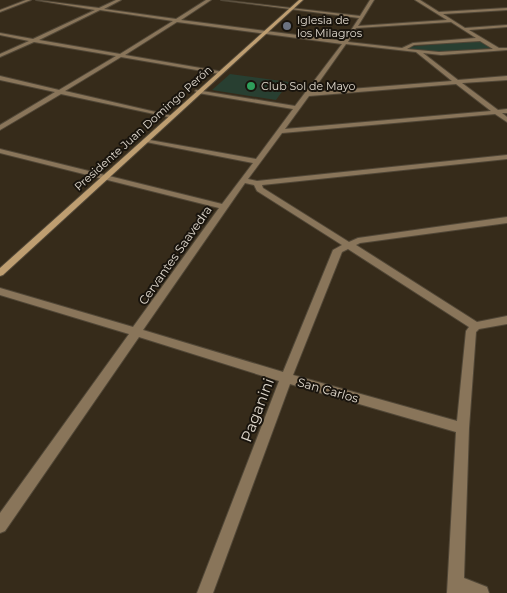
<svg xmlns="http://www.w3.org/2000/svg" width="507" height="593" font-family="Montserrat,sans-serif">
  <rect width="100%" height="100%" fill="#362b1a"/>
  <path fill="#283f31" d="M481,40l13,8 -50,4 -35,-2 -2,-3z
    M230,74l59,8 -13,18 -64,-10z"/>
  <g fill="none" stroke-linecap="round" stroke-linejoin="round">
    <defs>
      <path id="street" d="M26,0h5l-31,12v-2z
        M36,0l63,8 17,-8h5l-17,9 72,10 30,-19h5l-30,20 163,21 15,-23 -138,-18 139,16 10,-16h4l-16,26 89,-6 -32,-20h5l19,12 68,-4v2l-64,4 22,14 42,-3v2l-38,3 30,18h8v2l-66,5 -18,-2 35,27 49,-4v4l-45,3 36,27 9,-1v4h-5l5,4v5l-12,-8 -213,19 -34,46 9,2 250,-26v4l-245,26 1,3 86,54 9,-4 149,-21v6l-147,20 -4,2 121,77 30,-6v8l-28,5 -3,3 -7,96 -5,150 23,9 2,6h-42l9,-161 -166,-48 -77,209h-16l82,-212 -140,-44 -134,194 -5,2v-20l129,-179 -129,-39v-7l133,39 86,-119 -219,-55v-4l222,55 31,-41 -107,-21 -2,-1v-2l112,20 37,-50 -95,-16 -3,-2 1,-1 99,16 47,-62 -165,-22 -52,33 93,16 2,1v2l-99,-17 -56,34 108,25v2l-112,-24 -61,36v-5l55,-33 -55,-12v-4l59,14 57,-34 -82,-14 -34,15v-3l29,-13 -29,-6v-2l33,6 62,-29zM100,10l73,11 -53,33 -81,-14zM451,22l25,16 -63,5 -11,5 -54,-6 8,-14zM480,41l13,8 -54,3 -32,-3 7,-4zM346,44l70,8 36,29 -140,11zM456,84l35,27 -206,18 24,-33zM245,183l9,2 3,6 85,54 -9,5 -50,122 -140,-42zM348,249l121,78 -3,4 -9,90 -164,-46 49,-123z"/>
      <path id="secondary" d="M299,0h4l-300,275 -3,1v-8z"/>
    </defs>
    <use href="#street" stroke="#514737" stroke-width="2"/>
    <use href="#secondary" stroke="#514737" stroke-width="2"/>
    <use href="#street" fill="#89755a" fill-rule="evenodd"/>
    <use href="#secondary" fill="#be9e71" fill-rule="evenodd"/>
  </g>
  <circle fill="#6b7280" stroke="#19140d" stroke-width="2" cx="287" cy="26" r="5"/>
  <circle fill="#2e9e5b" stroke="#19140d" stroke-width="2" cx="251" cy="86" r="5"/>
  <g text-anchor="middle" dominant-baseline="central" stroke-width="4" stroke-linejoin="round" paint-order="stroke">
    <g font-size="11" fill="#e0d9ce" stroke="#19140d" text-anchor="start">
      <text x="297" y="20">Iglesia de<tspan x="297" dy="13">los Milagros</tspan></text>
      <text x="261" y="86">Club Sol de Mayo</text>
    </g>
    <g font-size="11" fill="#e0d9ce" stroke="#19140d">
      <text transform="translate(143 128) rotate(-42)">Presidente Juan Domingo Perón</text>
    </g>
    <g font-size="12" fill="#e0d9ce" stroke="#19140d">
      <text transform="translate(175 255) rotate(-55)">Cervantes Saavedra</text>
      <text transform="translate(328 390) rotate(16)">San Carlos</text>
    </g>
    <g font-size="15" fill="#e0d9ce" stroke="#19140d">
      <text transform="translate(257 410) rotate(-69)">Paganini</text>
    </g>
  </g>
</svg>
